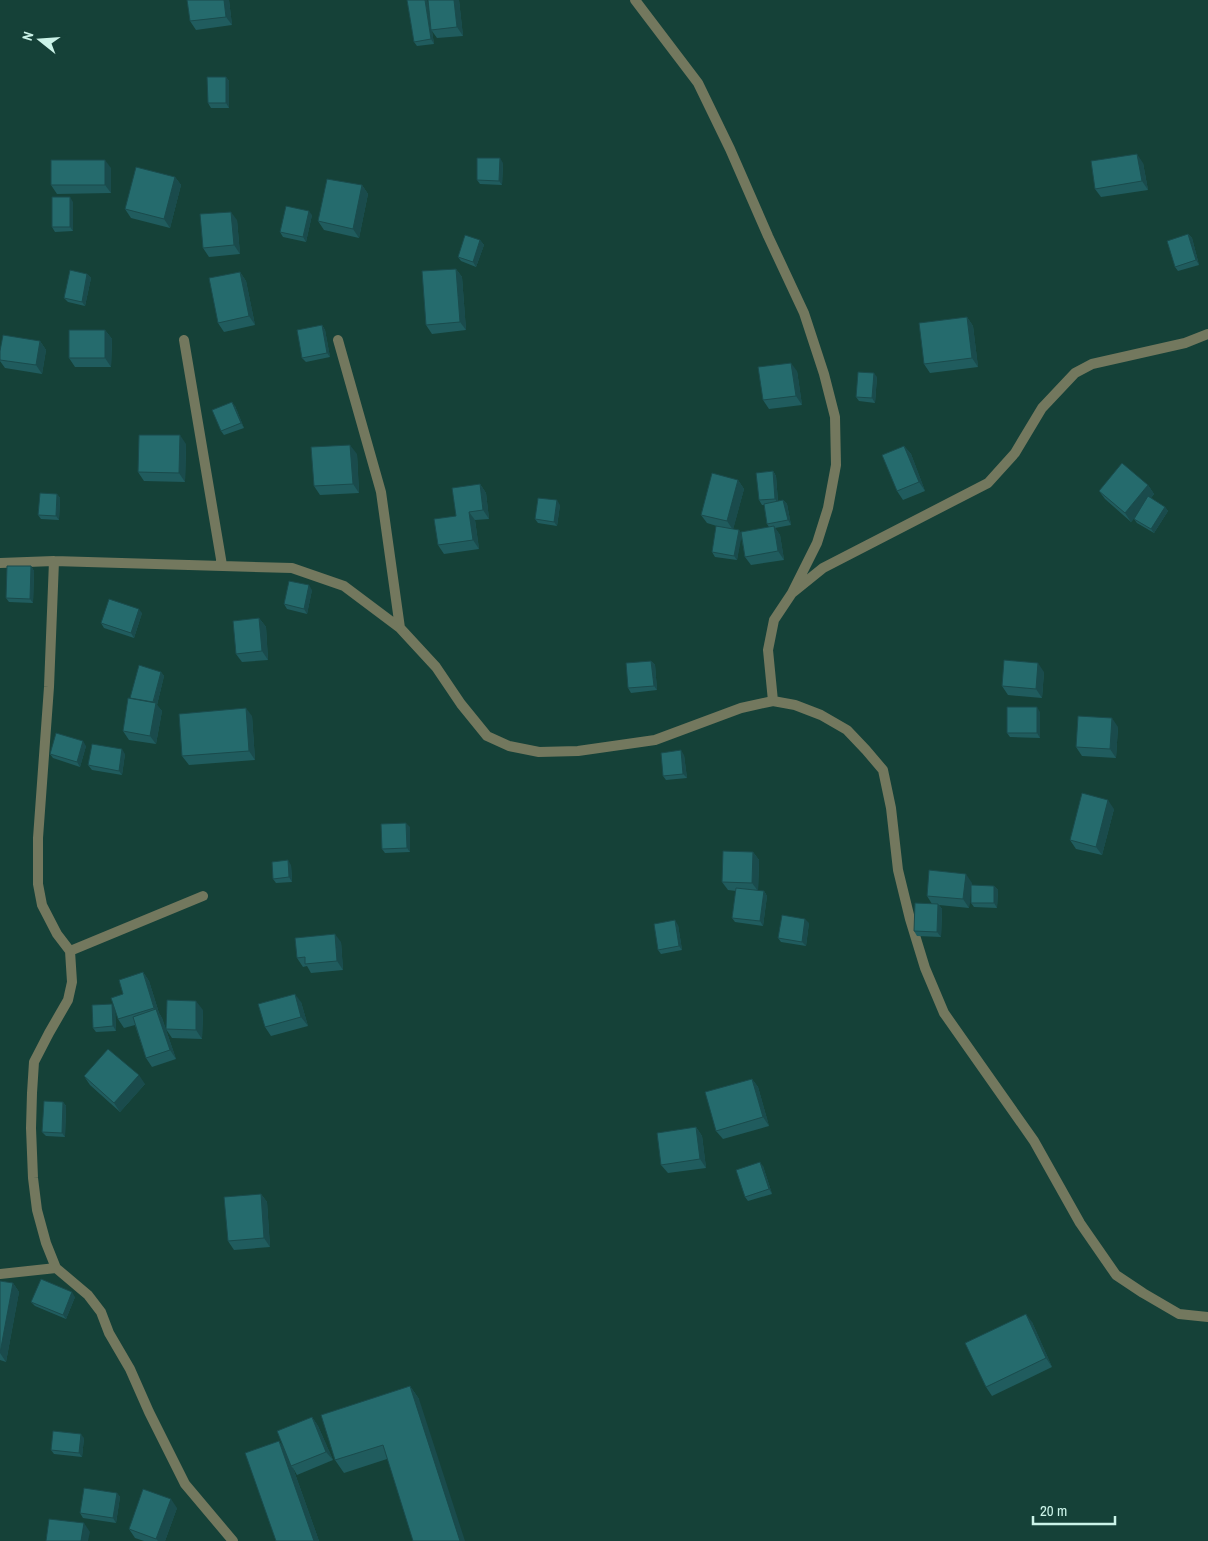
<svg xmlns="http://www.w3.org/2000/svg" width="1208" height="1541" font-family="'Archivo Narrow',sans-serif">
  <rect width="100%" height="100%" fill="#154138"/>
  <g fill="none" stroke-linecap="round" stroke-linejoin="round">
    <path stroke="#73785e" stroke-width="10" d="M635,0l63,83 32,66 38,87 36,77 20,61 11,43 1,48 -8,43 -11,35 -25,50
      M184,340l38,225
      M338,340l43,152 19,136
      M54,561l-5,126 -11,151v46l4,21 15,29 13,17 2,31 -4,18 -19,33 -15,29 -2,31 -1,35 2,50 4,32 9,33 10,25 32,27 13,17 8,21 21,36 19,43 36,72 48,57
      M0,563l54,-2 238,7 52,18 56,42 36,39 25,37 26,32 22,10 30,6 39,-1 77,-11 86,-32 32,-7 22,4 26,10 26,15 19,20 17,20 8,38 7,62 12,49 15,49 19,45 90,128 46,82 36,52 27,18 36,21 29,3
      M773,701l-5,-51 6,-30 18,-27 31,-25 165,-85 27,-30 27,-45 33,-35 17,-9 93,-21 23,-9
      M70,951l133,-55
      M0,1274l56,-6"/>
  </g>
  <path fill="#205c5e" d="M229,0l3,25 -36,5 -6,-9z
    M407,0h20l3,18 29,-18 4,36 -26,2 -5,-7 2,13 -17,2 -3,-4z
    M226,77l3,4v27h-18l-3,-5z
    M503,163l-1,22 -22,-1 -3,-4z
    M1143,163l5,27 -47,7 -6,-8z
    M111,168v25l-54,1 -6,-9z
    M175,177l6,8 -11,43 -39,-10 -6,-9z
    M362,185l6,9 -9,44 -35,-8 -6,-9z
    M73,202v29l-18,1 -3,-5z
    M312,215l-6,27 -23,-5 -3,-5z
    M237,220l3,34 -31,3 -6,-9z
    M1188,234l4,4 7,27 -21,6 -3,-4z
    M480,240l4,5 -8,22 -15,-6 -3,-4z
    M456,269l6,8 4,53 -34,4 -6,-9z
    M240,272l6,9 9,44 -31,7 -6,-9z
    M87,274l4,4 -6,28 -17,-4 -4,-4z
    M967,317l6,9 5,41 -48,6 -6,-9z
    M322,325l3,5 5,27 -24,5 -4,-4z
    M105,330l7,9 -1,28h-36l-6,-9z
    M40,341l6,9 -4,24 -37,-6 -5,-7v-10z
    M797,371l5,34 -33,4 -6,-9z
    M877,377l-2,26 -16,-2 -3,-4z
    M235,406l9,22 -20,7 -3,-4z
    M186,444l-1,38 -41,-1 -6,-9z
    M904,446l7,8 14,37 -22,9 -6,-9z
    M357,454l2,39 -39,2 -6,-9z
    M773,471l3,5 2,25 5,-1 4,4 4,21 -16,3 5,7 4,25 -33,5 -6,-8 -4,-21 -4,24 -22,-3 -3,-5 8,-25 -13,-4 -6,-8 37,-35 6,9 -11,40 6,1 2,3 28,-6 -2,-3 -3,-19h-2l-3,-5z
    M480,484l6,9 3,26 -14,1 4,29 -35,5 -6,-9 18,-29z
    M1148,485l6,9 -3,4 14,9 3,4 -14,22 -17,-10 -3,-4 2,-3 -5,6 -26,-23 -6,-8z
    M57,494l3,4 -1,22 -18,-1 -3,-4z
    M560,505l-3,21 -19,-3 -3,-4z
    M31,566l3,5 -1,32 -24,-1 -3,-4z
    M312,590l-5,24 -20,-5 -3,-5z
    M142,613l-8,25 -30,-10 -3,-5z
    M259,618l7,9 2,33 -26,2 -6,-8z
    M651,661l4,4 2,25 -26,3 -3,-5z
    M161,672l3,4 -7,29 5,6 -6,33 -27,-4 -6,-9 8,-32z
    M1044,672l-2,26 -34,-3 -6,-9z
    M1040,712v26l-30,-1 -3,-4z
    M252,716l3,44 -66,5 -7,-9z
    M1118,727l-2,31 -34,-2 -6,-9z
    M86,746l-6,21 -27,-9 -3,-4z
    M125,754l-3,21 -30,-5 -4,-5z
    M684,755l3,23 -21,2 -3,-4z
    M1114,809l-12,46 -26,-6 -6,-9z
    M410,827v25l-25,1 -3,-4z
    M753,852l6,8 -1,31h6l3,5 -4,30 -28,-4 -3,-4 4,-27 -8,-1 -6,-8z
    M291,865l1,17 -16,1 -3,-4z
    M972,883v2l22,1 4,4 -1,18 -23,-1 -3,-4v-17l-2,22 -30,-3 3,4 -1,28 -24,-1 -3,-5 18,-27 -5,-8z
    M809,923l-3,23 -25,-4 -3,-4z
    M678,925l4,25 -21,4 -3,-4z
    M341,942l2,28 -32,3 -4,-7 -4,1 -6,-9z
    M143,972l6,9 10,32 3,5 14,41 -24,8 -6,-9 -11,-33 -11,3 -6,-9 5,-25z
    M301,1002l7,24 -37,10 -6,-9z
    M112,1004l3,4 1,23 -20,1 -3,-4z
    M203,1010l-1,29 -30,-1 -6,-9z
    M84,1076l61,8 -25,28 -30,-27z
    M752,1079l6,8 11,39 -46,13 -7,-8z
    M63,1102l3,4 -1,31 -19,-1 -4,-4z
    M696,1127l6,9 4,32 -38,5 -7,-8z
    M763,1166l9,28 -24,7 -3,-4z
    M261,1194l6,8 3,45 -36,3 -6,-9z
    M0,1281l13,2 6,9 -13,70 -6,-2z
    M75,1297l-9,22 -31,-13 -4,-4z
    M1032,1322l20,45 -60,29 -6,-9z
    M410,1386l9,13 -32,60 -43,14 -9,-13z
    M312,1417l6,9 15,34 -36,15 -4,-7 26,73h-43l3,-100 5,8z
    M84,1438l-2,19 -28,-3 -3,-4z
    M117,1493l3,4 -4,26 -33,-5 -3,-5z
    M177,1508l-12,33h-21l-9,-3 -6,-9z"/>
  <path fill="#1a4b4c" d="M224,0h5l3,25 -6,-8z
    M425,0h2l5,30h-1l1,1 2,13 -3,-5z
    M454,0h5l4,36 -6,-9z
    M226,77l3,4v27l-3,-5z
    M1137,154l6,9 5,27 -6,-9z
    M500,158l3,5 -1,22 -3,-4z
    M105,160l6,8v25l-6,-8z
    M175,177l6,8 -11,43 -6,-9z
    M362,185l6,9 -9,44 -6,-9z
    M70,197l3,5v29l-3,-4z
    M309,211l3,4 -6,27 -3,-5z
    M231,212l6,8 3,34 -6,-9z
    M1188,234l4,4 7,27 -3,-5z
    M480,240l4,5 -8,22 -3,-5z
    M456,269l6,8 4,53 -6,-8z
    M240,272l6,9 9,44 -6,-9z
    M87,274l4,4 -6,28 -3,-4z
    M967,317l6,9 5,41 -6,-9z
    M322,325l3,5 5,27 -3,-4z
    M105,330l7,9 -1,28 -6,-9z
    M40,341l6,9 -4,24 -6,-9z
    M791,363l6,8 5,34 -6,-9z
    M874,373l3,4 -2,26 -3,-5z
    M232,402l3,4 9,22 -3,-5z
    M180,435l6,9 -1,38 -6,-9z
    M350,445l7,9 2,39 -6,-9z
    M904,446l7,8 14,37 -6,-9z
    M773,471l3,5 2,27 -3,-4z
    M738,480l6,9 -11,41 -6,-9z
    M480,484l6,9 3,26 -6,-9z
    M1148,485l6,9 -23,28 -6,-9z
    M57,494l3,4 -1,22 -3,-4z
    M557,500l3,5 -3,21 -3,-4z
    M783,500l4,4 4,21 -3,-5z
    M1165,507l3,4 -14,22 -3,-4z
    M469,512l6,8 4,29 -6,-9z
    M774,526l6,9 4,25 -6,-9z
    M739,530l3,4 -5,26 -3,-4z
    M31,566l3,5 -1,32 -3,-4z
    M309,585l3,5 -5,24 -3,-5z
    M139,609l3,4 -8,25 -3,-5z
    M259,618l7,9 2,33 -6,-9z
    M651,661l4,4 2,25 -3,-4z
    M1038,663l6,9 -2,26 -6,-9z
    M161,672l3,4 -7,29 5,6 -6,33 -6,-8 3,-32z
    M1037,707l3,5v26l-3,-5z
    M246,708l6,8 3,44 -6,-9z
    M1112,718l6,9 -2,31 -6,-9z
    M83,741l3,5 -6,21 -3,-5z
    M122,749l3,5 -3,21 -3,-4z
    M681,750l3,5 3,23 -4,-4z
    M1108,800l6,9 -12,46 -6,-8z
    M406,823l4,4v25l-3,-4z
    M753,852l6,8 -1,31 -6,-8z
    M288,860l3,5 1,17 -3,-5z
    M966,874l6,9 -3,25 -6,-9z
    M994,886l4,4 -1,18 -3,-5z
    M764,891l3,5 -4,30 -3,-5z
    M938,904l4,5 -1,28 -4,-5z
    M805,919l4,4 -3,23 -4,-4z
    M675,920l3,5 4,25 -3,-4z
    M335,934l6,8 2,28 -6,-9z
    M143,972l6,9 10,32 3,5 14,41 -6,-9 -13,-37 -3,-5z
    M295,994l6,8 7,24 -7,-9z
    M196,1001l7,9 -1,29 -6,-9z
    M112,1004l3,4 1,23 -3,-5z
    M139,1075l6,9 -25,28 -6,-9z
    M752,1079l6,8 11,39 -6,-9z
    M63,1102l3,4 -1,31 -3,-4z
    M696,1127l6,9 4,32 -6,-9z
    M760,1162l3,4 9,28 -3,-5z
    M261,1194l6,8 3,45 -6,-9z
    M13,1283l6,9 -13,70 -6,-9z
    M72,1292l3,5 -9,22 -3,-4z
    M1026,1314l6,8 20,45 -6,-9z
    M410,1386l9,13 46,142h-5z
    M312,1417l6,9 15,34 -7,-8z
    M81,1434l3,4 -2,19 -3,-4z
    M279,1441l9,12 3,13 2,2 26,73h-5z
    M117,1493l3,4 -4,26 -3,-5z
    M171,1499l6,9 -12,33h-7l-2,-2z
    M84,1523l6,9 -2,9h-7z"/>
  <path fill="#256b6d" stroke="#1a4b4c" d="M187,0h37l2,17 -36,4z
    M407,0h18l6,39 -17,3z
    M428,0h26l3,27 -26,3z
    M207,77h19v26h-18z
    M1137,154l5,27 -47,8 -4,-28z
    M477,158h23l-1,23 -22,-1z
    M51,160h54v25h-54z
    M136,167l39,10 -11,42 -39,-10z
    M327,179l35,6 -9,44 -35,-8z
    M52,197h18v30h-18z
    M286,206l23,5 -6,26 -23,-5z
    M231,212l3,33 -31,3 -3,-34z
    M1188,234l8,26 -21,7 -8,-26z
    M465,235l15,5 -7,22 -15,-5z
    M456,269l4,53 -34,3 -4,-54z
    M70,270l17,4 -5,28 -18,-4z
    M240,272l9,44 -31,7 -9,-45z
    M967,317l5,41 -48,6 -5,-41z
    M322,325l5,28 -25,5 -5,-28z
    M69,330h36v28h-36z
    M3,335l37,6 -4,24 -36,-5v-9z
    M791,363l5,33 -33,4 -5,-33z
    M858,372l16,1 -2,25 -16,-1z
    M232,402l9,21 -20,8 -9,-21z
    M139,435h41l-1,38 -41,-1z
    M350,445l3,39 -39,2 -3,-39z
    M904,446l15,36 -22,9 -15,-36z
    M1122,463l26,22 -23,28 -26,-22z
    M773,471l2,28 -16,1 -3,-27z
    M712,473l26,7 -11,41 -26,-6z
    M480,484l3,26 -14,2 4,28 -35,5 -4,-26 22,-3 -4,-28z
    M40,493l17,1 -1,22 -18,-1z
    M1148,496l17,11 -14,22 -17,-10z
    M538,498l19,2 -3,22 -19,-3z
    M783,500l5,20 -21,4 -3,-20z
    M716,526l23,4 -5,26 -22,-4z
    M774,526l4,25 -33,6 -4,-25z
    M7,566h24l-1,33 -24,-1z
    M289,581l20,4 -5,24 -20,-5z
    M109,599l30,10 -8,24 -30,-10z
    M259,618l3,33 -26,3 -3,-33z
    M1004,660l34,3 -2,26 -34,-3z
    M651,661l3,25 -26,2 -2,-25z
    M139,665l22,7 -8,30 -23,-4z
    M128,698l28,5 -6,33 -27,-5z
    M1007,707h30v26h-30z
    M246,708l3,43 -67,5 -3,-42z
    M1078,716l34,2 -2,31 -34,-2z
    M56,733l27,8 -6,21 -27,-8z
    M92,744l30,5 -3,22 -31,-6z
    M681,750l2,24 -20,2 -2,-23z
    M1082,793l26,7 -12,47 -26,-7z
    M406,823l1,25 -25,1 -1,-25z
    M723,851l30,1 -1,31 -30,-1z
    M288,860l1,17 -16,2 -1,-17z
    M929,870l37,4 -3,25 -36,-3z
    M971,885l23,1v17h-23z
    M736,888l28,3 -4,30 -28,-3z
    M915,903l23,1 -1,28 -23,-1z
    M782,915l23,4 -3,23 -24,-4z
    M675,920l4,26 -21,4 -4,-26z
    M335,934l2,27 -32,3v-7l-8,1 -2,-20z
    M143,972l11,36 -36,11 -7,-21 12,-4 -4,-14z
    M295,994l6,23 -36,10 -7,-23z
    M167,1000l29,1v29l-30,-1z
    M112,1004l1,22 -20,2 -1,-23z
    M156,1009l14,41 -24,8 -13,-41z
    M108,1049l31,26 -25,28 -30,-27z
    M752,1079l11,38 -47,14 -11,-39z
    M44,1101l19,1 -1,31 -20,-1z
    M696,1127l4,32 -39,6 -4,-32z
    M760,1162l9,27 -24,8 -9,-27z
    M261,1194l3,44 -36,3 -4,-44z
    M41,1279l31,13 -9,23 -32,-13z
    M0,1281l13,2 -13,70z
    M1026,1314l20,44 -60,29 -21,-44z
    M410,1386l50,155h-47l-30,-96 -48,15 -14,-45z
    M312,1417l14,35 -35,14 -14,-35z
    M53,1431l28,3 -2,19 -28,-3z
    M279,1441l35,100h-38l-31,-88z
    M84,1488l33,5 -4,25 -33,-5z
    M143,1489l28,10 -15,40 -27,-10z
    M49,1519l35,4 -3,18h-35z"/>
  <g transform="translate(40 40) rotate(287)" stroke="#154138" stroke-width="4" paint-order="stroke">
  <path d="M0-4L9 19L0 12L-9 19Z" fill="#cbf3e8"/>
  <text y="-8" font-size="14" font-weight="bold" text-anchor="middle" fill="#cbf3e8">N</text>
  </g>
  <path d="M1033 1516v8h82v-8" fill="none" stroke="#cbf3e8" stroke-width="2.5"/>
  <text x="1040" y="1516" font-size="15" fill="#cbf3e8" stroke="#154138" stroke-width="4" paint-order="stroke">20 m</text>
</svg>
